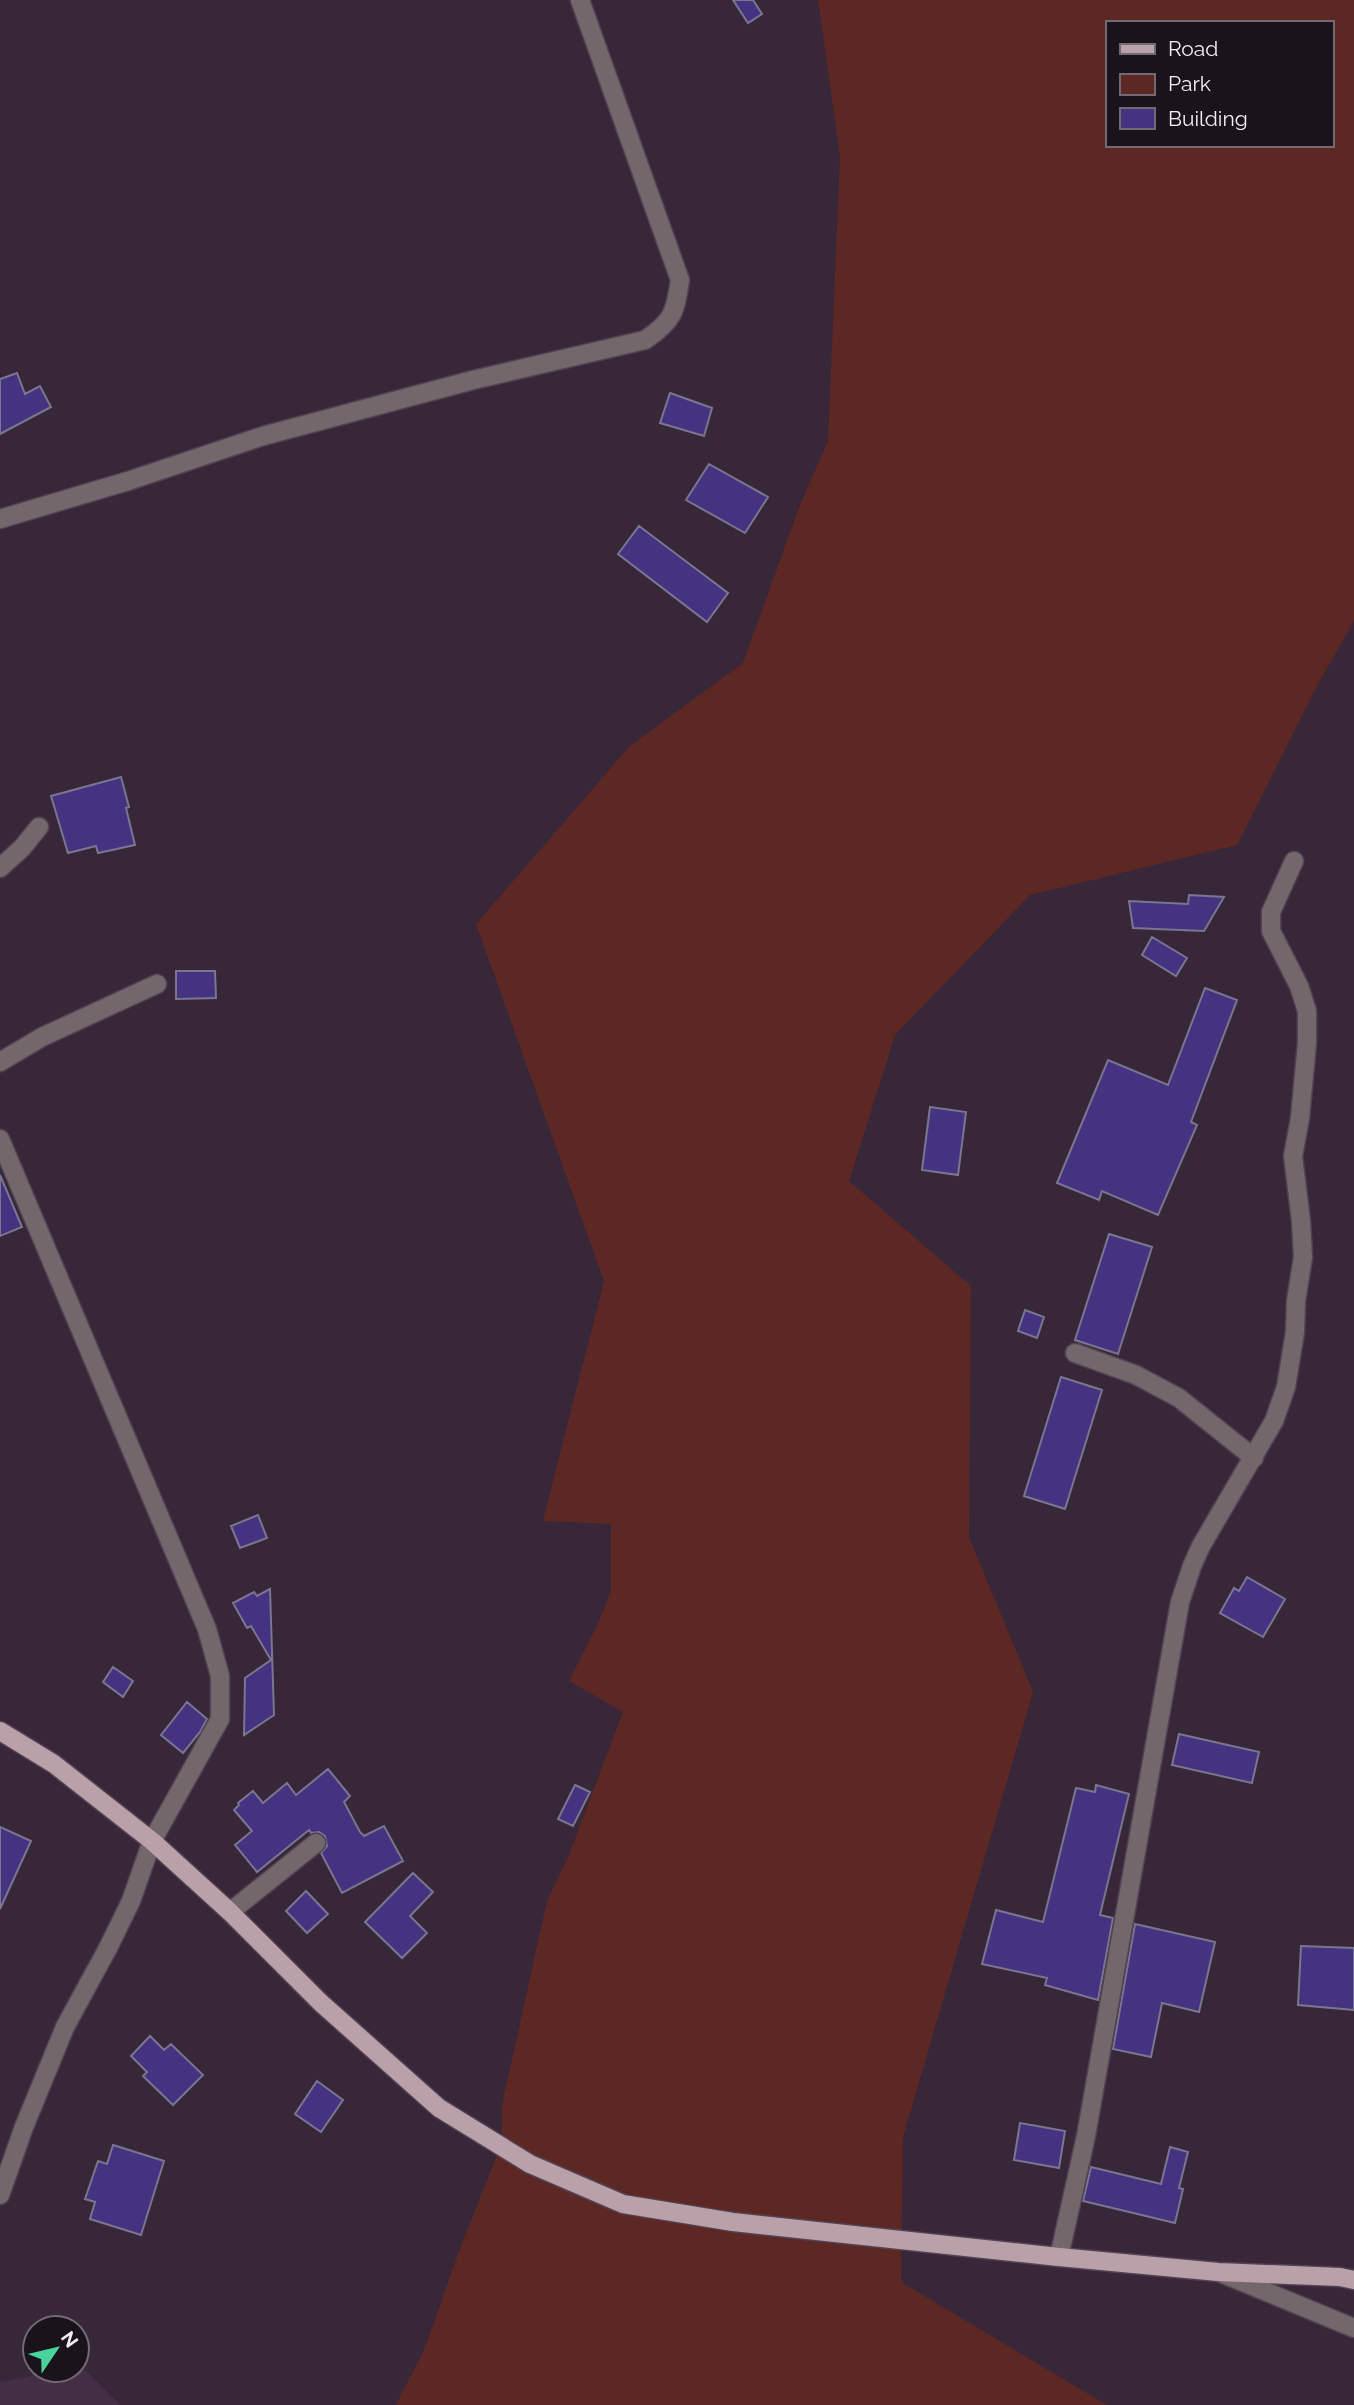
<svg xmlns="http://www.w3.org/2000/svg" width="1354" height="2405" font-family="Raleway,sans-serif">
  <rect width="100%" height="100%" fill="#372739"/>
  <path fill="#432e46" d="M81,2366l39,39h-120v-23l62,-12h15v-3z"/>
  <path fill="#5d2824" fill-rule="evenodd" d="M818,0h536v621l-36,63 -81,161 -207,50 -135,140 -46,146 122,105 -2,251 64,155 -130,445 -2,145 206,123h-711l29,-57 33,-94 44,-112v-37l45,-204 22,-46 54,-143 -54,-31 28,-55 14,-35v-67l-68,-3 61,-240 -128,-357 153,-177 114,-84 57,-158 28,-64 12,-285zM1107,23h224v122h-224z"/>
  <path fill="#453280" stroke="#797690" stroke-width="2" d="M733,0h20l9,14 -14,9z
    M17,373l8,21 15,-8 11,21 -51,27v-55z
    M670,393l42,15 -8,28 -44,-13z
    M709,464l59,33 -23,36 -59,-33z
    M639,526l89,67 -21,29 -89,-68z
    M121,777l8,30 -3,1 9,37 -37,8 -2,-7 -28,7 -17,-57z
    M1189,895l35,2 -20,34 -71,-3 -4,-27 59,3z
    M1152,937l35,21 -11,18 -34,-21z
    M176,971h39l1,27 -40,1z
    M1205,988l32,12 -46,122 6,3 -39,90 -56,-24 -3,9 -42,-17 51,-123 60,25z
    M930,1107l36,5 -8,63 -36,-5z
    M0,1175l22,52 -22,9z
    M1109,1234l43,13 -34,107 -43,-14z
    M1025,1310l19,7 -7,21 -19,-7z
    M1061,1377l41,13 -37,119 -41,-13z
    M258,1515l9,23 -27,10 -9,-22z
    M1247,1577l38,22 -22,38 -43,-24 14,-25 5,3z
    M270,1589l4,126 -30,20 1,-57 26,-18 -20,-34 -4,2 -14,-25 21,-11 3,4z
    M113,1667l20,14 -10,16 -20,-15z
    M187,1702l20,17 -7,13 -17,21 -22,-18z
    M1179,1734l80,18 -7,31 -80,-18z
    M328,1769l22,27 -6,6 16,30 4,4 20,-10 19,35 -61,32 -21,-40 6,-7 -2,-10 -6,-4 -8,1 -2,-3 -52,42 -22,-27 17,-14 -18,-21 5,-5 -1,-2 15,-12 10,12 24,-20 9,12z
    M575,1785l15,7 -17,34 -15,-7z
    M1096,1785l33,9 -29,121 13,3 -15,82 -53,-15 2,-7 -65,-14 14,-54 47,12 33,-134 19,4z
    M0,1827l31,14 -31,68z
    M413,1873l20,19 -23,24 17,17 -25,25 -37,-36z
    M306,1891l22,23 -21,19 -21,-22z
    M1135,1924l80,18 -16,70 -37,-9 -11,54 -38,-8z
    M1301,1946l53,2v62l-56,-5z
    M150,2036l14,14 7,-6 32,31 -30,30 -30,-29 4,-4 -16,-16z
    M317,2081l26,19 -22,32 -26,-18z
    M1020,2123l45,8 -6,37 -45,-8z
    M113,2145l51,16 -23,74 -51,-16 5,-17 -10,-3 13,-38 9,3z
    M1170,2147l18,5 -9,36 4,1 -8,34 -92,-22 8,-34 70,17z"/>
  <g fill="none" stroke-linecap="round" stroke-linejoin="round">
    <defs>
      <path id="minor" d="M0,519l128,-38 135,-45 210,-56 172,-40c28,-19 30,-27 35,-60l-100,-280
        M0,868l22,-20 17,-21
        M0,1062l42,-25 115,-53
        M0,1139l207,490 13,47v43l-68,122 -21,60 -23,47 -43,79 -41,100 -24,68
        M1075,1353l61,22 43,23 75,60
        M230,1912l86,-69
        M1059,2257l27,-121 94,-534 12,-36 9,-20 73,-125 12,-34 9,-55 1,-31 7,-44 -2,-36 -8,-65 7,-38 7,-75v-32l-8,-25 -28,-55v-19l23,-51
        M1221,2273l133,55"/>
      <path id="major" d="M0,1731l54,33 98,77 78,71 91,91 118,105 91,56 93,40 110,18 326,35 159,15 122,5 14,3"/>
    </defs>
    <use href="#minor" stroke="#524253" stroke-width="21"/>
    <use href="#major" stroke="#524253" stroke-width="21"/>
    <use href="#minor" stroke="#74676c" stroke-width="18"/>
    <use href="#major" stroke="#baa0a9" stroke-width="18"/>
  </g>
  <rect x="1106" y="21" width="228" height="126" fill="#1a131b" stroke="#726973" stroke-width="2"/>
  <rect x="1120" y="44" width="35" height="10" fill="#baa0a9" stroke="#726973" stroke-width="2"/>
  <text x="1168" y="56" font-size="21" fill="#f5ebf6">Road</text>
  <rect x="1120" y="74" width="35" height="21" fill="#5d2824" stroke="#726973" stroke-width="2"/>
  <text x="1168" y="91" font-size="21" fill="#f5ebf6">Park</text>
  <rect x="1120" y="108" width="35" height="21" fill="#453280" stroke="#726973" stroke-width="2"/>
  <text x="1168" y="126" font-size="21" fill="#f5ebf6">Building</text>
  <g transform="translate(56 2349) rotate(55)"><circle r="33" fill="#1a131b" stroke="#726973" stroke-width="2"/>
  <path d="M0-5L12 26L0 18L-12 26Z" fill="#49d49c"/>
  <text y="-10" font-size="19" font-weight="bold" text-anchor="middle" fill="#f5ebf6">N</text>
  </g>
</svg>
